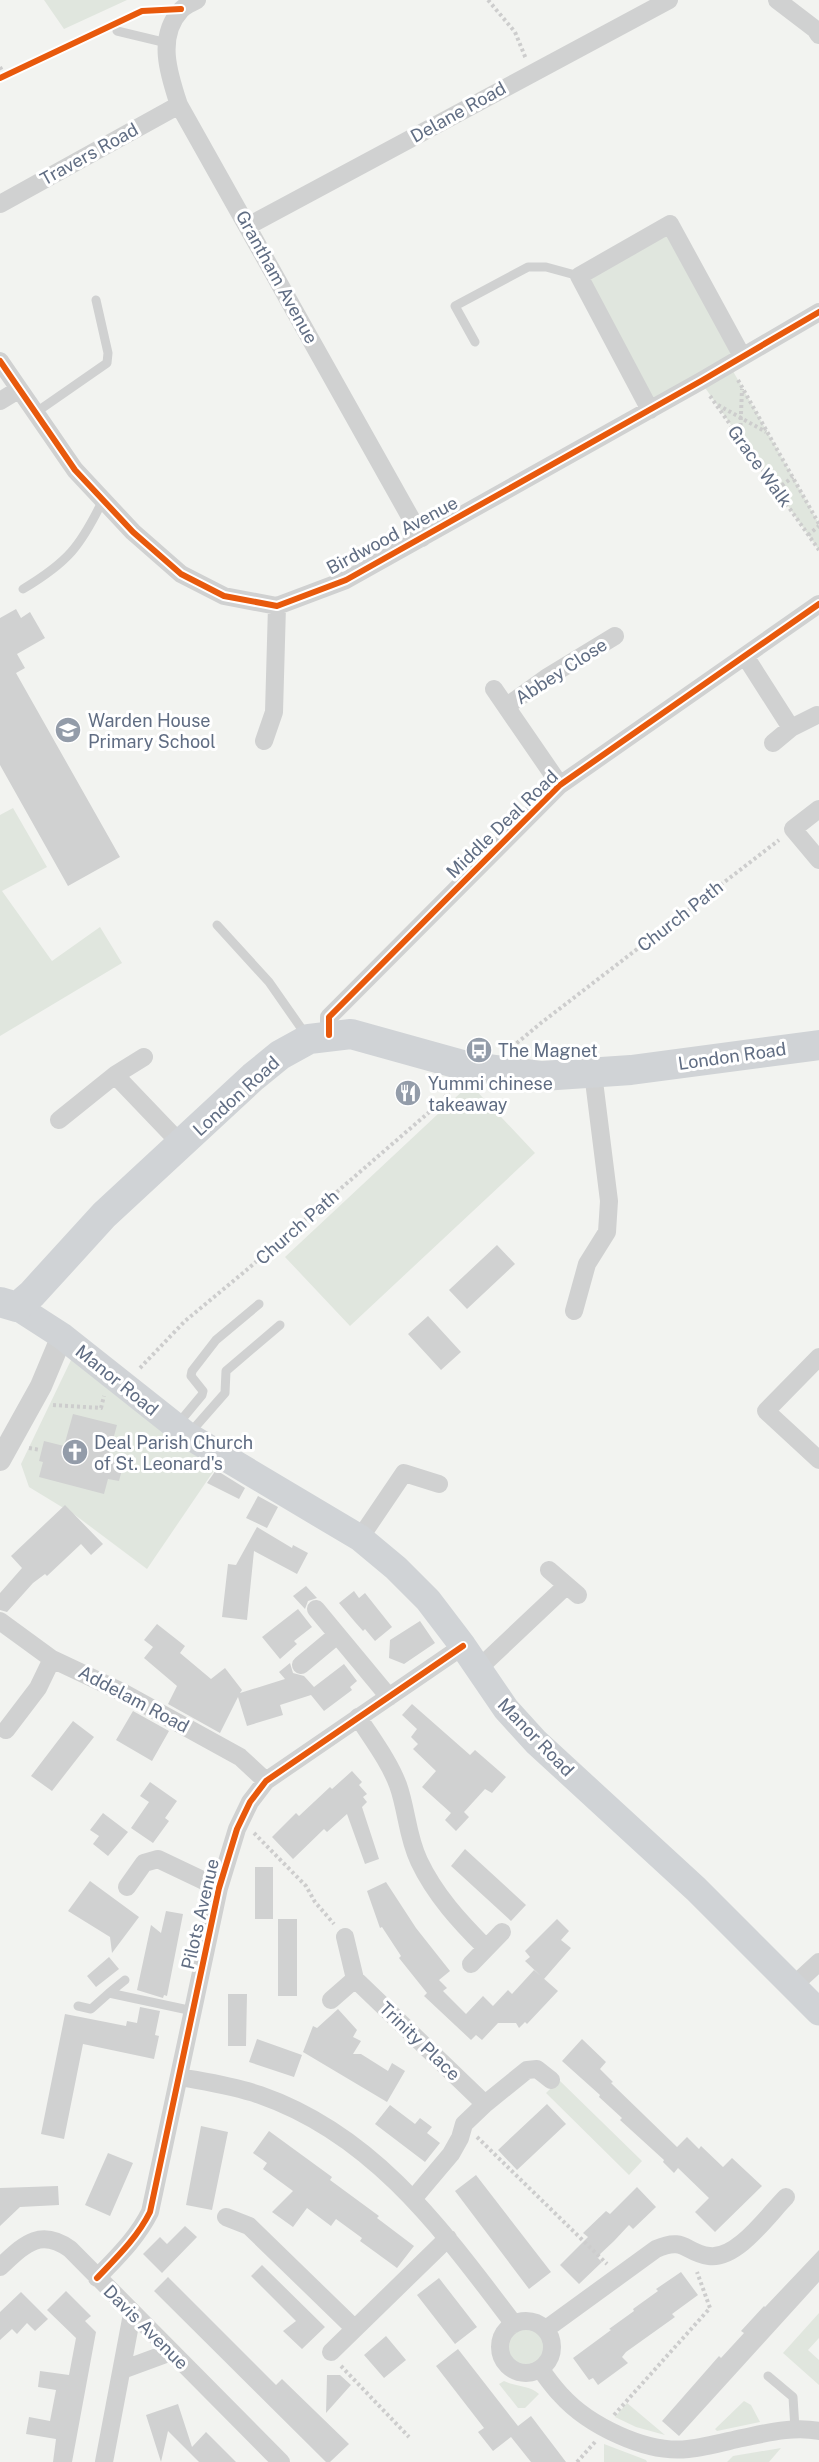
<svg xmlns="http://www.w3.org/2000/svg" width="819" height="2462" font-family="'Public Sans',sans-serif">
  <rect width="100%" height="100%" fill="#f2f3f0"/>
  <path fill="#e0e6de" d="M44,0h83l-63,29z
    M670,224l72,132 -13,8 90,160v26l-118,-168 -51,28 -71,-134z
    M13,808l34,59 -45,24 50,70 48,-34 22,36 -122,73v-221z
    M470,1084l65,69 -185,173 -65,-69z
    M72,1358l145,108 -70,103 -72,-54 -46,-28 -8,-23z
    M559,2080l83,81 -13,14 -83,-82z
    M819,2313v25l-11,12 11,10v25l-36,-32z
    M508 2347a18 18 0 1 1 36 0a18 18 0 1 1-36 0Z
    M504,2381c12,6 26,4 35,13l-14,14h-7l-19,-24z
    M744,2401l7,4 9,17 -43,9 -2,-2z
    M627,2403l38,32 -29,-8 -21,-10z
    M604,2444l42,16 1,2h-43z
    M781,2448l-12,14h-42l6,-6z"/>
  <path fill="#d0d1d1" d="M16,609l5,9 9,-6 15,26 -28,16 8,14 -9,5 104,184 -52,29 -68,-121v-147z
    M497,1245l18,19 -48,45 -18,-19z
    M428,1316l33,36 -20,18 -33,-36z
    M73,1414l44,11 -9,33 16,4 -5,19 -11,-2 -4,15 -65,-17 4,-15 -4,-1 5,-20 20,5z
    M216,1470l29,18 -6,11 -32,-16z
    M258,1496l20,11 -11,21 -21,-10z
    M65,1505l38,39 -12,11 -10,-11 -34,32 -2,-2 -12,9 -26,29 -7,-2v-17l22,-25 -11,-12z
    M257,1527l35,21 1,-3 15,8 -11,21 -43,-23 -7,69 -25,-3 6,-53 8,1z
    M306,1586l11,12 -9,3 -3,8 -12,-13z
    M354,1591l5,7 6,-5 27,34 -17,14 -10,-12 -2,2 -8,-9 -16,-19z
    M298,1609l14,18 -18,14 3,3 -17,15 -18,-22z
    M420,1621l15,22 -31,21 -15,-6 1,-18z
    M157,1624l28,22 -5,7 31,26 14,-11 17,22 -2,3 45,-14 -6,-7 11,-9 3,10 11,3 10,11 30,-23 13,17 -7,6 2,3 -28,21 -13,-16 -31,10 3,10 -36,11 -9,-29 -18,36 -52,-29 9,-18 -33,-28 9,-11 -9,-7z
    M412,1704l58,51 5,-5 31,27 -14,16 -7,-4 -21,23 5,5 -13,14 -11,-11 6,-7 -29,-26 14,-16 -23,-22 5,-5 -7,-7 6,-8 -15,-14z
    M133,1711l36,20 -17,30 -36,-21z
    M73,1721l21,16 -42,54 -21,-15z
    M352,1771l10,11 -3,3 8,9 -4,3 4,5 -5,5 17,52 -14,5 -18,-50 -20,18 -3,-3 -31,30 -21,-22 24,-24 3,3 31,-29 2,2z
    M150,1782l27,19 -12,17 4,3 -16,22 -22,-15 18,-26 -9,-6z
    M103,1813l25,19 -20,24 -15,-12 6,-8 -9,-6z
    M465,1849l61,56 -15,16 -60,-55z
    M255,1867h18v52h-18z
    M90,1881l49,36 -27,36 -2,-16 -42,-26z
    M386,1882l30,46 34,43 -11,9 8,8 -4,3 23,23 17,-18 10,10 15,-16 4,4 22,-24 24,21 -31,33 -2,-2 -6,6 -3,-5h-18l-16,17 -6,-5 -5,5 -47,-44 3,-3 -28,-35 2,-2 -19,-29 -2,1 -13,-37z
    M166,1911l17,3 -16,82 -3,-1 -1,3 -26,-8 14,-65 10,8z
    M278,1919h19v77h-19z
    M557,1919l12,12 -8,9 10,8 -27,31 -19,-18 5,-4 -5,-6z
    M109,1957l10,12 -23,18 -9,-11z
    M228,1994h19l-1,52h-18z
    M140,2007l20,4 -5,24 4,1 -5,23 -71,-15 -19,95 -23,-5 24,-120 61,12 1,-5 10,2z
    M338,2009l19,21 -4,7 8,4 -8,13h8l27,17 4,-8 13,8 -18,31 -84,-50 10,-26 4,2z
    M257,2039l45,16 -8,22 -45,-15z
    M582,2039l24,23 -6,7 13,13 -2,1 66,64 10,-10 12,12 2,-3 22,21 9,-9 30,28 -47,46 -20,-20 14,-14 -31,-30 -4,5 -11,-11 1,-2 -44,-40 2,-2 -23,-21 1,-2 -38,-34z
    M547,2104l19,20 -49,46 -19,-20z
    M390,2105l25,19 5,-6 12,9 -5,6 13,10 -15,19 -50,-38z
    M201,2126l27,6 -16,78 -26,-5z
    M269,2131l63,46 -2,3 49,36 -2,2 37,28 -17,22 -37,-27 2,-3 -26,-19 -5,7 -24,-18 -14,19 -21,-15 21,-21 -30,-22 4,-6 -14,-10z
    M108,2153l25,10 -23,53 -25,-11z
    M476,2175l75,97 -22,17 -74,-98z
    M58,2186l1,19 -39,2 -20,19v-38z
    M637,2187l19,20 -23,22 -4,-4 -15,16 -17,16 5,5 -23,22 -19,-19 28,-28 -5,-4 23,-22 4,3z
    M185,2226l12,11 -35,36 -19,-19 17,-17 7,7z
    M819,2250v32l-140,154 -17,-15 57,-65 2,2 23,-25 -3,-2 23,-25 1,1z
    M262,2265l63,62 -23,22 -19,-18 13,-10 -45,-45z
    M681,2272l17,23 -26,19 3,3 -49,35 -4,5 6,6 -30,22 -5,-7 -4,2 -16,-22 38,-28 -2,-1 25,-18 -1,-2 25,-18 -2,-2z
    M168,2277l108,108 6,-6 67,65 -19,18h-4l-172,-171z
    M439,2278l38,49 -22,17 -38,-49z
    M66,2291l25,25 -6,5 11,11 -24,130h-19l3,-23 -30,-5 3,-17 21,4 6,-31 -18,-3 2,-16 29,4 7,-37 -29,-28z
    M21,2292l27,27 -13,12 -8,-8 -10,11 -5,-5 -12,11v-28z
    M386,2336l20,24 -22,18 -20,-23z
    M458,2349l60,77 13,-10 35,46h-35l-20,-25 -18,14 -15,-19 6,-4 -48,-62z
    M327,2375h13l11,10 -25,28z
    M178,2404l14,43 14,-15 30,30h-37l-31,-31 -7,31 -15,-47z"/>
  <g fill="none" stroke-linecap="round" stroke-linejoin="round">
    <path stroke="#cdcdcd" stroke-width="4" stroke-dasharray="3 3" stroke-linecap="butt" d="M488,0l27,32 11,27
      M0,67l5,9
      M738,380l81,144
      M710,396l109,154
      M718,405l48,27
      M740,438l2,-49
      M777,489l16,-12
      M808,535l11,-9
      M512,1047l29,-24 238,-183
      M140,1368l45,-47 58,-48 199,-172 10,-14
      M53,1405l48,3 3,-12
      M29,1448l11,2
      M254,1833l52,53 9,16 19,22
      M477,2137l130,127
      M341,2366l68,71
      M614,2415l96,-107 -13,-36
      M577,2462l18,-20"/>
    <path stroke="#d0d1d1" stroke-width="9" d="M117,31l50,12
      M475,342l-20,-36 73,-39h18l33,9
      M35,413l72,-50 1,-10 -12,-53
      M23,589c45,-27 57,-42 80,-89
      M217,925l52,57 37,53
      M177,1425l25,-30 1,-4 -12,-15 1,-5 24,-31 43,-36
      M189,1434l36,-41 1,-22 54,-46
      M109,1993l16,-13
      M78,2006l13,3 18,-16 84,18
      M768,2376l25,21 2,32"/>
    <path stroke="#d0d1d1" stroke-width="18" d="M197,0c-5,3 -13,6 -16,10 -25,27 -12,65 -2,95l243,433
      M777,0l38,29 4,6
      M0,204l179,-99
      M248,226l421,-226
      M0,361l75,109 58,62 48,42 43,22 53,10 69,-26 355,-199 118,-69
      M0,401l18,-11
      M650,410l-71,-134 91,-52 72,132
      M745,656l46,72
      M494,689l66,96
      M507,706l39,-28 69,-42
      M264,741l10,-29 3,-106
      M773,743l18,-15 26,-13
      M819,809l-26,20 26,31
      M329,1035v-18l231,-232 259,-181
      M115,1075l29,-18
      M59,1120l56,-45 67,70
      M574,1311l13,-47 20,-32 2,-31 -16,-128
      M819,1357l-53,54 53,49
      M360,1538l44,-65 35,11
      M549,1570l29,25
      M316,1609l73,88
      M0,1621l52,38 70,33 118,65 26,24
      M301,1665l36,-30
      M478,1669l88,-83
      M358,1717c14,22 31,44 40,68 9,25 9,51 21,76 16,34 41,61 67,87
      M6,1730l32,-42 14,-29
      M127,1887l17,-24 14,-4 61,29
      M345,1937l10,42 130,125
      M471,1964l31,-32
      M794,1985l25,-23
      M331,2000l24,-21
      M180,2077c26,5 54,9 80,18 115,40 183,136 254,229
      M413,2199l38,-45 9,-16 4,-14 21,-20 42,-34 10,-1 14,11
      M226,2217l23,9 105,102
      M0,2267c23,-21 39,-40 70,-18l211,213
      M97,2278c20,-21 40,-40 53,-66l69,-324 18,-59 13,-27 16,-21 197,-135
      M500 2347a26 26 0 1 1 52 0a26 26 0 1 1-52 0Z
      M546,2329l110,-80c29,-13 29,4 53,7 28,4 59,-41 77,-59
      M331,2352l117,-114
      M122,2370l49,-18
      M541,2370c6,8 12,17 20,25 27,30 85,59 127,54 18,-2 36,-7 54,-11 25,-5 51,-12 77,-7
      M104,2462l28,-148"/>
    <path stroke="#d0d1d1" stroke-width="22" d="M0,1460l41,-74 21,-50"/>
    <path stroke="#d0d3d6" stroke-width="27" d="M17,1307l45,29 125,99 173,103 36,30 32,32 35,46 43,63 30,33 160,147 123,123"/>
    <path stroke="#d0d3d6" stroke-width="30" d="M0,1302l17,5 15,-13 72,-79 149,-138 27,-22 29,-16 42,-5 115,32 76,10 89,-6 188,-25"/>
    <defs>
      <path id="cycleway" d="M0,78l142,-67 39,-2
        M0,361l75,109 58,62 48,42 43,22 53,10 69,-26 355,-199 118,-69
        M329,1035v-18l231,-232 259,-181
        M97,2278c20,-21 40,-40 53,-66l69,-324 18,-59 13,-27 16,-21 197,-135"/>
    </defs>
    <use href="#cycleway" stroke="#fff" stroke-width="10"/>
    <use href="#cycleway" stroke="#e8590c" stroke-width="6"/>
  </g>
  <defs>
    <symbol id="school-disc" viewBox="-11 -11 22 22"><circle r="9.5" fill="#939ca9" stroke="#fff"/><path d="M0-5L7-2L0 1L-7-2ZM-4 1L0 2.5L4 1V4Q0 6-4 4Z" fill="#fff"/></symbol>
    <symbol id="bus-disc" viewBox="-11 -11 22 22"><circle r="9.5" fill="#939ca9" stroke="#fff"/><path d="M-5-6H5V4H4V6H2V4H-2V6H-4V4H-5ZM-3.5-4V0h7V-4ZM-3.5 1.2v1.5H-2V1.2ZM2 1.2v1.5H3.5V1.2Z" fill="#fff"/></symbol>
    <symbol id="restaurant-disc" viewBox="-11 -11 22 22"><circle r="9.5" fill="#939ca9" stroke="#fff"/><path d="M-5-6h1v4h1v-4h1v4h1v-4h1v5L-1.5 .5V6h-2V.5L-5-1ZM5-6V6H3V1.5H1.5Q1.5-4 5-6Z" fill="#fff"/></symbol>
    <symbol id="church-disc" viewBox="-11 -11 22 22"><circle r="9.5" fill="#939ca9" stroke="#fff"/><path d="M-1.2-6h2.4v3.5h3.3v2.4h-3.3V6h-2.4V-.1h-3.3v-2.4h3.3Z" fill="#fff"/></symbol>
  </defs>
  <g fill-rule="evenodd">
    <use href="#school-disc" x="53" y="715" width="30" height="30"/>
    <use href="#bus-disc" x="464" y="1035" width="30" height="30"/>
    <use href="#restaurant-disc" x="393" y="1078" width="30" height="30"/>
    <use href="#church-disc" x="60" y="1437" width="30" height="30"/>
  </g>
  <g text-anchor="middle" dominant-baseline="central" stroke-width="6" stroke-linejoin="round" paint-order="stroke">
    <g font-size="18" fill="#606d83" stroke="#fff">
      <text transform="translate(458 112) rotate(-29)">Delane Road</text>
      <text transform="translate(89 154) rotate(-29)">Travers Road</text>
      <text transform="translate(277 277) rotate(61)">Grantham Avenue</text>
      <text transform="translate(760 466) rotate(54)">Grace Walk</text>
      <text transform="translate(392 535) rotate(-28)">Birdwood Avenue</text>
      <text transform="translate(561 671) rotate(-33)">Abbey Close</text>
      <text transform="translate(502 824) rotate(-44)">Middle Deal Road</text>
      <text transform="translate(680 916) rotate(-38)">Church Path</text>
      <text transform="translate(732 1056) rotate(-8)">London Road</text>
      <text transform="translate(236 1096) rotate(-42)">London Road</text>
      <text transform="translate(297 1227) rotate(-41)">Church Path</text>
      <text transform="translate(117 1380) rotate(39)">Manor Road</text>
      <text transform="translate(134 1699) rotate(28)">Addelam Road</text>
      <text transform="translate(536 1737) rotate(46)">Manor Road</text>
      <text transform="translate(200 1914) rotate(-77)">Pilots Avenue</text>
      <text transform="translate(420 2041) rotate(44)">Trinity Place</text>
      <text transform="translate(146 2327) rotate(45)">Davis Avenue</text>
    </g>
    <g font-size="18" fill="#606d83" stroke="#fff" text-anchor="start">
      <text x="88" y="720">Warden House<tspan x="88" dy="21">Primary School</tspan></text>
      <text x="498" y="1050">The Magnet</text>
      <text x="428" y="1083">Yummi chinese<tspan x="428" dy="21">takeaway</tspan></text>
      <text x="94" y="1442">Deal Parish Church<tspan x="94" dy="21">of St. Leonard's</tspan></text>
    </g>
  </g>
</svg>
